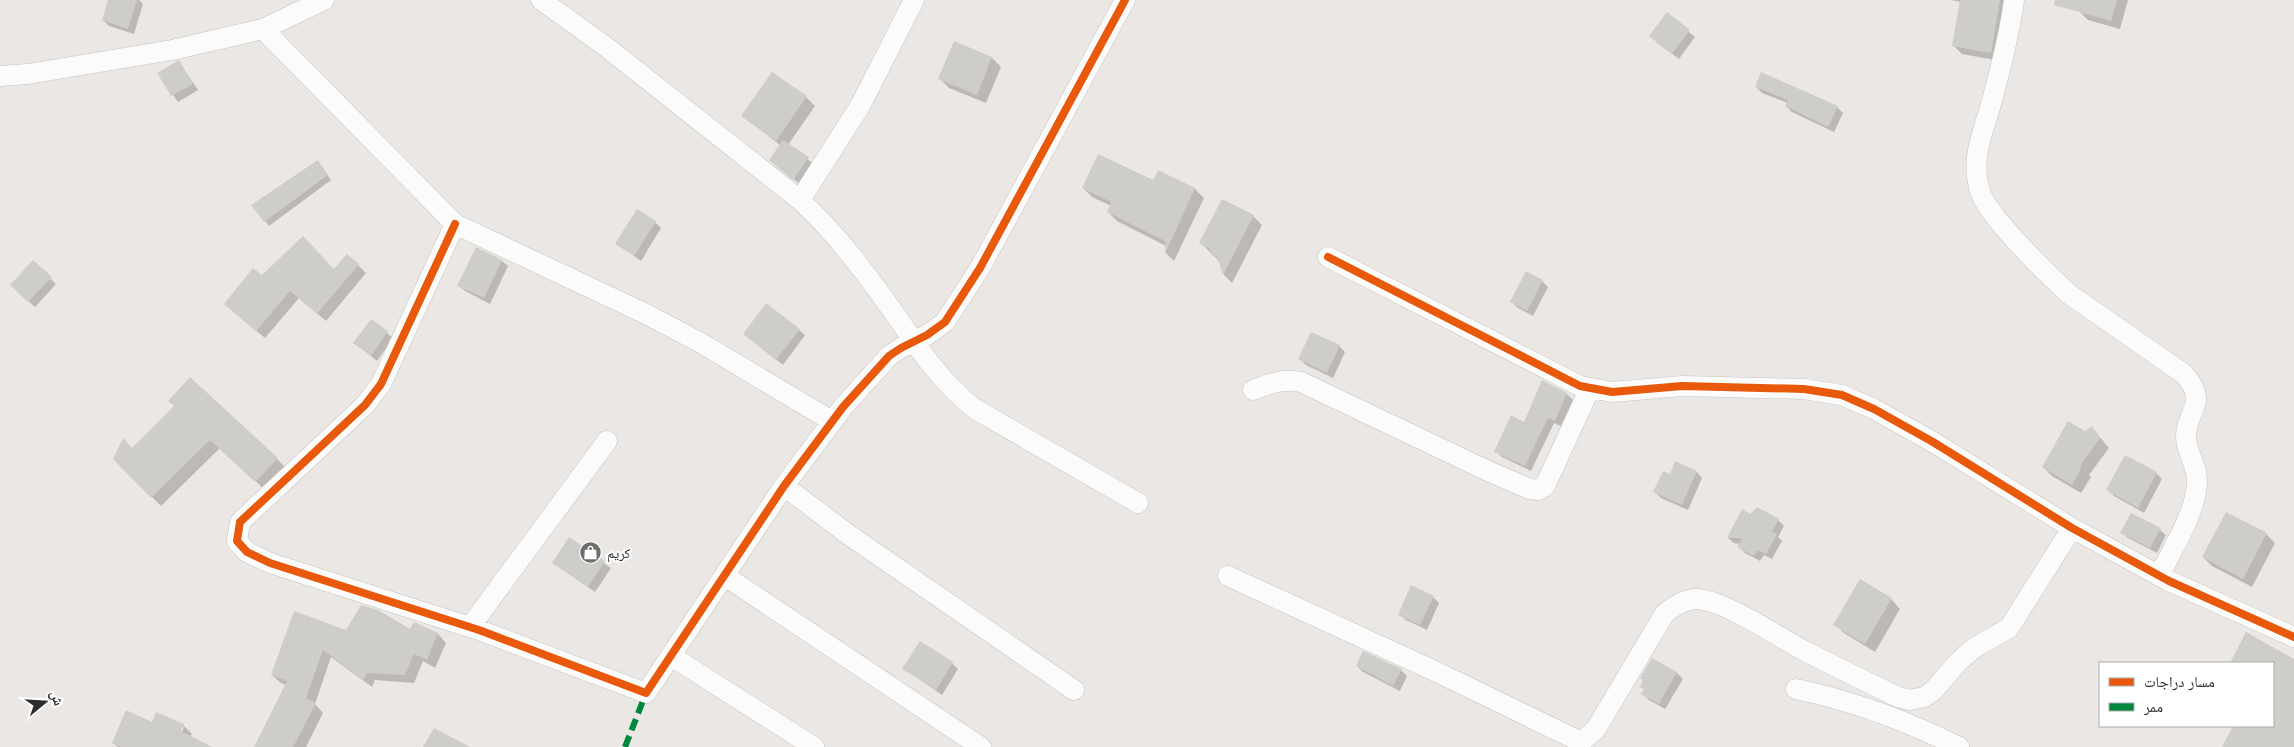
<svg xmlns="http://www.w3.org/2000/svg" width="2294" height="747" font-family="'Noto Sans','Noto Naskh Arabic',sans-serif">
  <rect width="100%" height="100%" fill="#eae7e4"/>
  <path fill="#0003" fill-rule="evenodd" d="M109,0h30l4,4 -9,30 -25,-8 -6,-6z
    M1951,0h59l-10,61 -38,-7 -9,-9 8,-43z
    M2082,0h46l-8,29 -32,-9 -9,-9z
    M1667,14l28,23 -16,22 -23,-17z
    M954,43l38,15 9,9 -15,36 -37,-15 -9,-9z
    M179,62l19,28 -20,12 -19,-28z
    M1756,87l81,20 6,6 -9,19 -42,-20 -6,-6 2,-3 -26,-10z
    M806,97l9,9 -27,39 26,19 -14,20 -24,-18 4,-21 -37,-29z
    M317,161l14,19 -62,46 -16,-21z
    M1159,172l36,17 9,9 -30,63 -8,-8v-7l-49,-25 -9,-9 3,-6 -19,-9 -9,-9 71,-7z
    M1253,216l9,9 -30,58 -8,-8 -5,-14 -18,-18z
    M655,222l6,6 -20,33 -24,-17z
    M477,249l25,12 6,5 -18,38 -25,-13 -6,-5z
    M33,262l23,22 -21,23 -24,-22z
    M358,265l8,8 -40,48 -27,-23 -34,40 -31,-26 101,-42z
    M1542,281l6,6 -15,29 -15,-8 -6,-6z
    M371,320l22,18 -16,23 -22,-18z
    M799,330l6,5 -22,30 -39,-31z
    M1339,346l6,6 -12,26 -27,-13 -6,-6z
    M1543,382l24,12 6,6 -12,26 -7,-3 -23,48 -29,-14 -6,-6 29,-28z
    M175,406l102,53 9,9 -21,22 -45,-42 -59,58 -47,-47 18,-10z
    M2092,428l17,20 -20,27 2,2 -10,16 -29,-17 -9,-9z
    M1676,463l21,9 5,6 -14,32 -27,-12 -6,-6 15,-17z
    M2156,473l6,6 -18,34 -30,-17 -6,-6z
    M1750,515l28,5 6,6 -6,11 4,4 -10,18 -8,-4 -4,6 -15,-8 -6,-6 1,-3 -6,-1 -6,-5z
    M2160,530l6,5 -9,18 -29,-15 -6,-6z
    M2266,534l9,9 -23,44 -40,-21 -9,-9z
    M569,539l42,29 -16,24 -42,-29z
    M1861,581l30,18 9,10 -25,43 -31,-19 -9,-9z
    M1433,597l6,6 -12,27 -21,-10 -6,-6z
    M414,624l24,10 8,9 -11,25 -12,-7 -9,22 -39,-3 -3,7 -41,-30 -16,47 8,9 -17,34h-51l31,-62 -5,-2 -9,-8 75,-43 64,-1z
    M2246,634l48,26v87h-71l12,-21h38v-63h-42z
    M1653,660l24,13 6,6 -18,30 -16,-9 -6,-6 2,-4 -4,-4z
    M952,663l6,6 -16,26 -39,-27z
    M1357,666l44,4 6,6 -7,15 -37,-19z
    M152,723l31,2 9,9 -2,3 19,10h-91l-5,-4zM181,727h3l-4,10z"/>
  <path fill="#cfcdca" d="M108,0h29l-9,29 -26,-9z
    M1960,0h40l-9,53 -39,-7z
    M2055,0h62l-6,21 -57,-16z
    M1667,12l23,18 -18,24 -23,-18z
    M954,41l38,16 -15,38 -39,-16z
    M179,60l14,24 -22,12 -14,-23z
    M772,72l35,24 -31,45 -35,-25z
    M1761,72l77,34 -10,21 -43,-21 3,-6 -33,-13z
    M783,140l26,17 -16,23 -24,-20z
    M1098,154l55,26 5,-10 37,18 -30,66v-13l-58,-29 4,-10 -29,-14z
    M318,160l10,15 -64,47 -13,-17z
    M1222,199l32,16 -31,60 -6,-18 -5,-2 -2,-6 -11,-6z
    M637,209l19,12 -22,35 -19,-12z
    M303,236l31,33 13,-15 12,10 -42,50 -27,-23 -34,40 -32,-27 29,-36 9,7z
    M476,247l26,13 -18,38 -27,-12z
    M33,260l19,17 -24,25 -18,-17z
    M1526,271l17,9 -16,31 -17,-9z
    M766,303l34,26 -24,31 -33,-26z
    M371,319l17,12 -17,25 -18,-13z
    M1311,332l29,13 -13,28 -29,-14z
    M190,377l88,81 -23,24 -45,-42 -59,58 -38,-39 10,-21 9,10 42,-42 -6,-5z
    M1542,380l25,13 -12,28 -7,-3 -23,48 -31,-14 17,-37 13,7z
    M2068,421l17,10 7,-5 8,12 -20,28h2l-10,19 -30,-18z
    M2125,455l32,17 -19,36 -32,-18z
    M1675,461l22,10 -15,34 -29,-13 10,-21 7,3z
    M1757,507l22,12 -7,12 5,3 -11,20 -8,-4 -4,6 -17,-9 5,-9h-15l15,-29 8,5z
    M2226,512l41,21 -24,46 -41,-22z
    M2131,513l30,15 -11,20 -30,-15z
    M569,537l36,24 -17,26 -36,-24z
    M1860,579l32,19 -27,46 -32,-19z
    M1411,585l23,11 -14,29 -22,-10z
    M361,605l17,5 32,19 4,-7 24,11 -11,27 -13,-6 -9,21 -38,-2 -4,7 -40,-30 -17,48 10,5 -23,44h-39l33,-66 -16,-6 23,-64 52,19z
    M2246,632l48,27v88h-72l11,-21h40v-63h-43z
    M920,641l33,21 -17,28 -34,-21z
    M1363,651l39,18 -9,17 -37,-20z
    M1652,658l25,14 -18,32 -18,-10 3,-5 -4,-2 3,-7 -3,-2z
    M126,710l26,12 4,-10 28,12 -3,7 31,16h-91l-9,-4z
    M434,728l36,19h-47z"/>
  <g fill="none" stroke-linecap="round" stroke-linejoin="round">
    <defs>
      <path id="minor" d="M541,0l64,46 195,154
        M914,0l-54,106 -60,94c37,34 68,76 97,117 23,34 45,66 78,92l163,94
        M2014,0c-4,31 -12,63 -20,93 -8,34 -26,64 -13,101 10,25 66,80 88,100l115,80c26,30 2,35 2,64 1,16 12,28 11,45 -1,29 -25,67 -38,93
        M263,29l192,195 191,90 55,29 131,78
        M0,76l28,-2 144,-24 91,-21 61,-29
        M455,224l-74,160 -16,21 -125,117 -3,19 10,11 23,11 209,67 167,63 138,-207 59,-79 46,-51 12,-8 26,-13 18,-13 35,-54 145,-268
        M1328,257l252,129 32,6 70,-6 122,3 38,6 32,14 59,33 139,86 97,53 125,56
        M1253,390c16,-6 30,-12 48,-8l187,89 42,18 8,1 7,-4 45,-98
        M784,486l65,49 225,155
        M725,576l256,171
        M1228,576l211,97 140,68 7,-3 10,-9 69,-116c9,-6 19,-14 31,-14 29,1 82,38 109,52 31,16 62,31 93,46l12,3 14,-3 9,-6 25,-29 16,-14 35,-20 63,-100
        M470,627l137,-186
        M671,656l143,91
        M1796,689c57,12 111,32 163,58"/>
    </defs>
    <use href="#minor" stroke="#c4c4c3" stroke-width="21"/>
    <use href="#minor" stroke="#fcfbfb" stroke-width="20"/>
    <path stroke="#00873e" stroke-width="6" stroke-dasharray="12 6" stroke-linecap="butt" d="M625,747l21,-54"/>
    <defs>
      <path id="cycleway" d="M455,224l-74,160 -16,21 -125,117 -3,19 10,11 23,11 209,67 167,63 138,-207 59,-79 46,-51 12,-8 26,-13 18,-13 35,-54 145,-268
        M1328,257l252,129 32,6 70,-6 122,3 38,6 32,14 59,33 139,86 97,53 125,56"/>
    </defs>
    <use href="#cycleway" stroke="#fff" stroke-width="11"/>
    <use href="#cycleway" stroke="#e8590c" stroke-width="8"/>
  </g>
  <defs>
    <symbol id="shop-disc" viewBox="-11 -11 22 22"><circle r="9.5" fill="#6f6e6d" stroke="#fff"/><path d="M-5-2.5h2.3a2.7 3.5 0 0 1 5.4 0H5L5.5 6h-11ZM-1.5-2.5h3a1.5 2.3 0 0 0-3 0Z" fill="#fff"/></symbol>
  </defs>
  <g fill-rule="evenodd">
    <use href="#shop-disc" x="578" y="540" width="25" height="25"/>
  </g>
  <g text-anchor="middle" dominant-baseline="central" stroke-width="4" stroke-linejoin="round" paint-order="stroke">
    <g font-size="14" fill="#2d2d2d" stroke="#fff" text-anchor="start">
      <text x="607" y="552">كريم</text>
    </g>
  </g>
  <rect x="2099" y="662" width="175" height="65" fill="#ffffff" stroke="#ababab"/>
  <rect x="2109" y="678" width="25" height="8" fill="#e8590c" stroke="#ababab"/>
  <text x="2144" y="687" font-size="15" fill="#2d2d2d">مسار دراجات</text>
  <rect x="2109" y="703" width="25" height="8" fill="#00873e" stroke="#ababab"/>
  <text x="2144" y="712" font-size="15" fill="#2d2d2d">ممر</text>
  <g transform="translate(45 702) rotate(72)" stroke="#ffffff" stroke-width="4" paint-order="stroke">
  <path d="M0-4L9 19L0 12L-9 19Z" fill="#2d2d2d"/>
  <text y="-8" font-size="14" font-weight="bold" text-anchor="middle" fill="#2d2d2d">ش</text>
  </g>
</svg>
